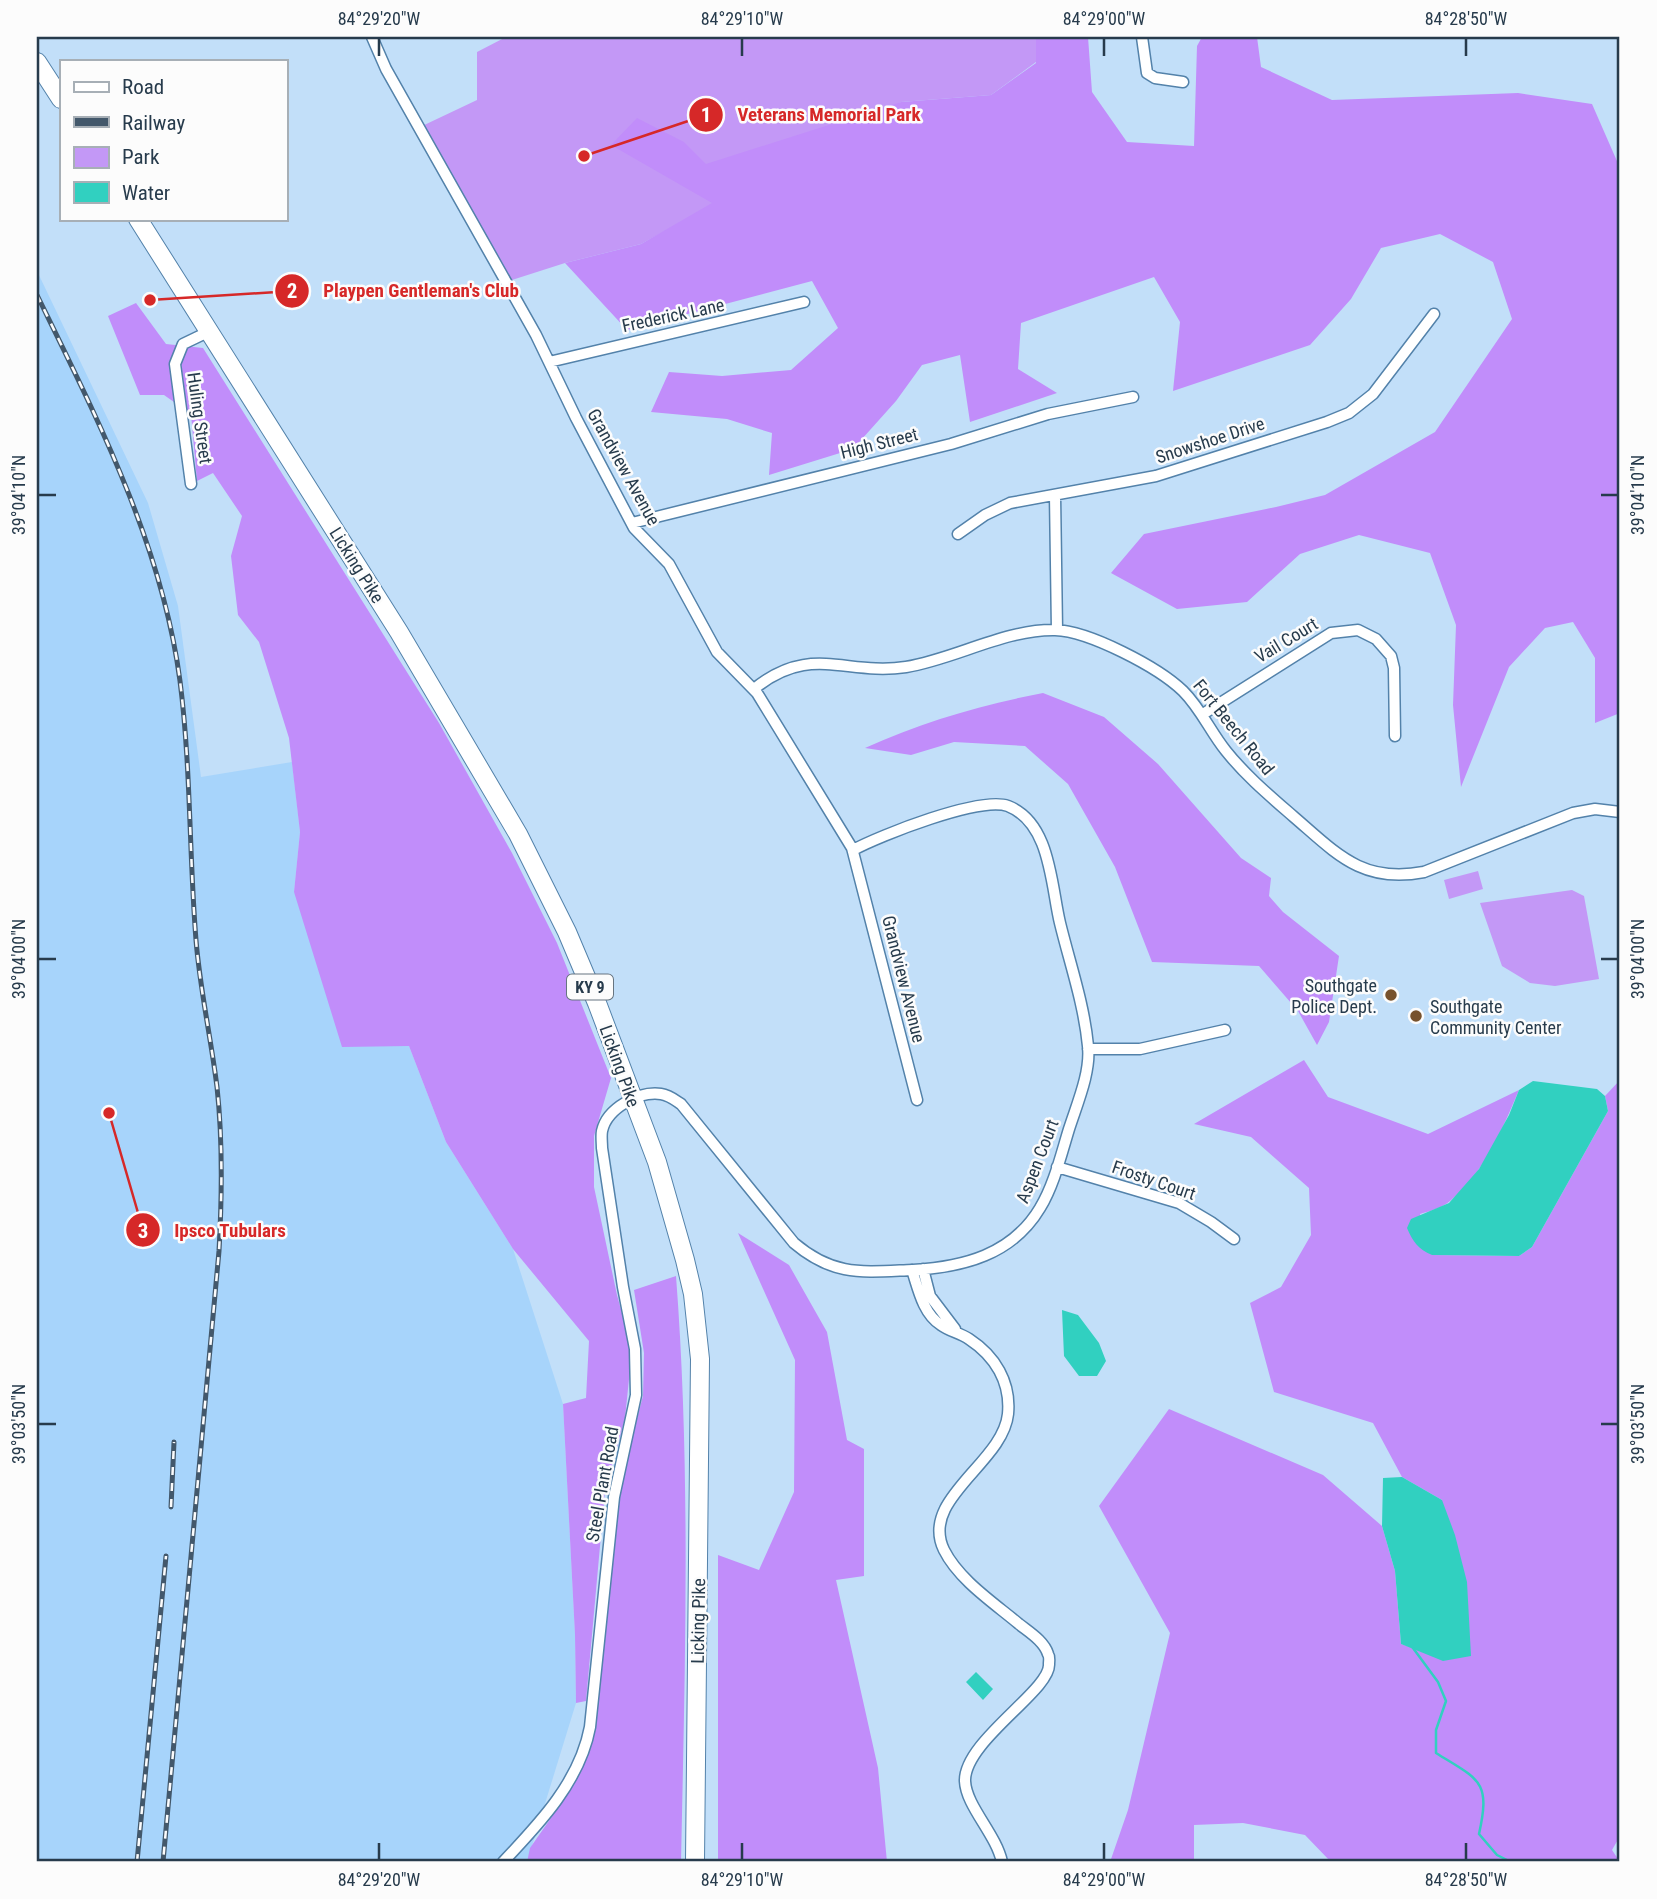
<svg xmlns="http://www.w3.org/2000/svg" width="1657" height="1899" font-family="'Roboto Condensed',sans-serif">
  <rect width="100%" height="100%" fill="#c2dff9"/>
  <path fill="#a7d4fb" d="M37,271l111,232 30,103 23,171 91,-15 8,70 -6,60 115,154 37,96 67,107 50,155 12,231 1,68 -49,159h-490z"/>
  <path fill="#c398f6" d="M506,37h530v25l-45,33 -90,7 -260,142 -76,19 -59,19 -86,-155 57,-27v-48z
    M1478,871l5,18 -34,10 -5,-19z
    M1572,890l12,6 15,83 -44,7 -25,-3 -28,-17 -22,-63z"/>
  <path fill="#c18dfa" d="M1036,37h52l4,55 35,50 67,4 3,-100 5,-9h55l4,30 71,33 186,-7 74,11 28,64v545l-25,10v-65l-22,-36 -28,6 -36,39 -48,120 -8,-82 3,-80 -26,-72 -71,-18 -59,19 -53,48 -70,7 -66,-36 33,-39 132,-27 49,-12 110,-63 77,-113 -19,-57 -53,-28 -59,14 -30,51 -41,46 -137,46 7,-69 -26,-45 -133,46 -3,46 39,24 -87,29 -10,-67 -38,10 -26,36 -43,48 -84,26 3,-42 -45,-14 -76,-7 18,-40 53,4 69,-6 47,-42 -26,-47 -185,49 -62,-67 76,-19 71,-41 -101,-58 26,-27 47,24 22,22 195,-62 90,-7 45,-32z
    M136,303l30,41 37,4 236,375 73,130 45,90 54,135 -17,58v51l23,108 15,55 -7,68 -20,73 -19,210 -10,2 -1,-68 -12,-231 23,-6 3,-57 -76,-92 -67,-107 -37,-96 -67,1 -48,-155 6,-60 -11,-94 -30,-96 -21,-27 -7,-59 11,-40 -29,-43 -16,8 -6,-67 -27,-19h-24l-32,-79z
    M1043,693l61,24 54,47 83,94 30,20 -2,18 14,16 56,44 -10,66 -12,23 -19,-34 -39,-45 -107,-4 -37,-95 -47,-83 -43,-38 -71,-4 -43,13 -46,-7c57,-26 116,-43 178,-55z
    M1304,1060l24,37 100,37 91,-44c-17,40 -35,83 -69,111 -8,7 -20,10 -30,13l12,41 87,1 13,-9 76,-136 -3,-15 15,-16v756l-8,14 8,12h-289l-26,-27 -62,-12 -49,2v37h-84l18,-52 42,-177 -71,-127 70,-97 154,66 59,51 13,45 6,73 12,4 29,-148 -40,-23 -29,-54 -99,-31 -24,-89 31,-16 30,-52 -2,-47 -58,-51 -57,-13z
    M738,1233l51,32 38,67 20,108 17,9v127l-28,4 42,188 9,94h-169v-307l41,15 35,-78 1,-132z
    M676,1276c15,195 9,391 5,586h-154l3,-14 44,-63 19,-48 29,-262 21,-79 1,-43 -10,-63z"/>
  <path fill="#31d0c0" d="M1533,1081l64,8 8,7 3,15 -76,136 -13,9 -87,-1c-14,-6 -19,-13 -25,-27l4,-9 38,-16 30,-34 30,-54 10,-25z
    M1062,1310l16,5 21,28 7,18 -9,15h-18l-15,-20z
    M1402,1477l40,23 13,35 12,47 4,74 -28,5 -42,-17 -6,-73 -13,-45 1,-48z
    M976,1672l17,17 -10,11 -17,-18z"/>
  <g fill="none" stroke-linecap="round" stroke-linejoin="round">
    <path stroke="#31d0c0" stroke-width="2.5" d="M1413,1648l25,34 8,19 -10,29v23c43,27 55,27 43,81l18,21 14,7"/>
    <defs>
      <path id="minor" d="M372,37l14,32 150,266 40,83 58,110 35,36 48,88 40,41 95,155 65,252
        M1142,37l5,36 8,5 28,4
        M549,362l255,-60
        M191,484l-16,-120 8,-20 25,-12
        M1055,495l2,135
        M632,523l319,-79 97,-30 85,-17
        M958,534l27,-19 25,-12 146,-27 171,-54 22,-9 24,-19 61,-80
        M754,689c56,-46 91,-13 152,-22 49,-8 99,-38 149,-37 34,1 103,37 128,61 18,18 27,40 43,60 20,25 44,45 68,66 42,36 68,67 130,55l149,-59 22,-4 25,3
        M1203,714l128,-81 27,-3 18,9 15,17 3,12 1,68
        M1088,1049h52l85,-19
        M1057,1167l122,36 32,19 23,17
        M923,1269l7,27 25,33
        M912,1270c6,18 11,44 29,55 8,6 19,8 28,14 26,17 42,43 39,75 -5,49 -89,85 -64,136 15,30 50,53 75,74 10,8 25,17 29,30 2,3 1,7 1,10 2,26 -85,77 -84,117 1,25 31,53 37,81
        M503,1862c37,-39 77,-81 87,-135l24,-230 22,-102 -1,-46 -12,-62 -21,-139c0,-5 -1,-12 0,-17 5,-23 37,-40 59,-37 8,1 14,6 20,10l113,139c40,34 69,29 119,27 50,-3 99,-15 127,-62 14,-23 21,-53 29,-79 8,-25 22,-57 19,-83 -4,-42 -18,-82 -28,-123 -9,-37 -9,-100 -52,-117 -28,-10 -127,29 -155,44"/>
      <path id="primary" d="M37,62l24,37
        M138,219l261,413 119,202 49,98 30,71 60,159 28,98 8,34 7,65 -5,503"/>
    </defs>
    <use href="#minor" stroke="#5382aa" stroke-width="13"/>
    <use href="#primary" stroke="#5382aa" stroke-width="20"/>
    <use href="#minor" stroke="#fff" stroke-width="10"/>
    <use href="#primary" stroke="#fff" stroke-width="18"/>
    <defs>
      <path id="rail" d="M37,295c60,123 125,249 143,386 11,86 9,173 16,259 4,50 15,98 21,147 6,55 5,110 2,164l-56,611
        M171,1507l3,-65
        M137,1862l29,-306"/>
    </defs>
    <use href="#rail" stroke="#43586b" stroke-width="5"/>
    <use href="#rail" stroke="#fcfcfc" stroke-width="2.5" stroke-dasharray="8" stroke-linecap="butt"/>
  </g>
  <path fill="none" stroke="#273b4c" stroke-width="2.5" d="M379,38v18M742,38v18M1104,38v18M1466,38v18M38,495h18M1601,495h17M38,959h18M1601,959h17M38,1424h18M1601,1424h17M379,1843v17M742,1843v17M1104,1843v17M1466,1843v17"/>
  <g fill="#77522d" stroke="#fcfcfc" stroke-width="2.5">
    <circle cx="1391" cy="995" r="7"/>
    <circle cx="1416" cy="1016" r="7"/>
  </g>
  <g text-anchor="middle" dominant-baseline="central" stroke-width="5" stroke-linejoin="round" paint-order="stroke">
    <rect fill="#fcfcfc" stroke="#677581" stroke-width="2" x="567" y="974.5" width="46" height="25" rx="5"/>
    <g font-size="16" font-weight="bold" fill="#273b4c">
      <text x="590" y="987">KY 9</text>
    </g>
    <g font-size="18" fill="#273b4c" stroke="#fcfcfc">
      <text transform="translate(673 315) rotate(-12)">Frederick Lane</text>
      <text transform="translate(200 418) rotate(82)">Huling Street</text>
      <text transform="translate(1210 440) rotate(-18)">Snowshoe Drive</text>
      <text transform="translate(879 443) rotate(-14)">High Street</text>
      <text transform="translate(624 467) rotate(61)">Grandview Avenue</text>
      <text transform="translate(357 565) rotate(58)">Licking Pike</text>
      <text transform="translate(1286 640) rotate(-31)">Vail Court</text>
      <text transform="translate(1234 727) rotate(51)">Fort Beech Road</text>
      <text transform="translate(904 979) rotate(76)">Grandview Avenue</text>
      <text transform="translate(620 1066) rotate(70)">Licking Pike</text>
      <text transform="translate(1037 1161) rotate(-69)">Aspen Court</text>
      <text transform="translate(1154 1180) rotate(19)">Frosty Court</text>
      <text transform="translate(602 1484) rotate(-80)">Steel Plant Road</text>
      <text transform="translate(698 1621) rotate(-89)">Licking Pike</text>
    </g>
    <g font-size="18" fill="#273b4c" stroke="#fcfcfc" text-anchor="end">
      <text x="1377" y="985">Southgate<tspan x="1377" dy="21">Police Dept.</tspan></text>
      <text x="1430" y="1006" text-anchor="start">Southgate<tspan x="1430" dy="21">Community Center</tspan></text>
    </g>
  </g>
  <path fill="none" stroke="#d62828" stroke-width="2.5" d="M584 156L706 115M150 300L292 291M109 1113L143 1230"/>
  <g fill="#d62828" stroke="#fcfcfc" stroke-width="2.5">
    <circle cx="584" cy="156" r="7"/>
    <circle cx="150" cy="300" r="7"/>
    <circle cx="109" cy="1113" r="7"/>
    <circle cx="706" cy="115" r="18"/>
    <circle cx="292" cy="291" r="18"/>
    <circle cx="143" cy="1230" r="18"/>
  </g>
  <g font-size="21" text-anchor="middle" font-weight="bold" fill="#fff">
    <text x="706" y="122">1</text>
    <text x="292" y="298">2</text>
    <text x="143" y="1238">3</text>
  </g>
  <g font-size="19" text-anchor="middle" font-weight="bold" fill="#d62828" stroke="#fcfcfc" stroke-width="5" stroke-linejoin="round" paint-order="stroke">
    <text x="829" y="121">Veterans Memorial Park</text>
    <text x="421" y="297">Playpen Gentleman's Club</text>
    <text x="230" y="1237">Ipsco Tubulars</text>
  </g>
  <rect width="1657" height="1899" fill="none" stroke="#fcfcfc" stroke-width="77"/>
  <rect x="60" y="60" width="228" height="161" fill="#fcfcfc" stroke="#a7afb6" stroke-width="2"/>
  <rect x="74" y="82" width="35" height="10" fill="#ffffff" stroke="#a7afb6" stroke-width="2"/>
  <text x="122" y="94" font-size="21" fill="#273b4c">Road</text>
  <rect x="74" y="117" width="35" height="10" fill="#43586b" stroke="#a7afb6" stroke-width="2"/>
  <text x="122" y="130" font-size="21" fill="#273b4c">Railway</text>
  <rect x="74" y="147" width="35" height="21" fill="#c398f6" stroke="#a7afb6" stroke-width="2"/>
  <text x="122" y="164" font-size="21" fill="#273b4c">Park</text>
  <rect x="74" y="182" width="35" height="21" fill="#31d0c0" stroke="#a7afb6" stroke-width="2"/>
  <text x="122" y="200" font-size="21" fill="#273b4c">Water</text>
  <rect x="38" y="38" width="1580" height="1822" fill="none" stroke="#273b4c" stroke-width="2.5"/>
  <g font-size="18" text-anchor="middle" fill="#273b4c">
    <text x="379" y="25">84°29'20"W</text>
    <text x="742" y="25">84°29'10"W</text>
    <text x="1104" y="25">84°29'00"W</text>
    <text x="1466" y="25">84°28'50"W</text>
    <text transform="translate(19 495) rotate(-90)" y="6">39°04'10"N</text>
    <text transform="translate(1638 495) rotate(-90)" y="6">39°04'10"N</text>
    <text transform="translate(19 959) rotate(-90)" y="6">39°04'00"N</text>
    <text transform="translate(1638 959) rotate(-90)" y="6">39°04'00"N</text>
    <text transform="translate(19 1424) rotate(-90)" y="6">39°03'50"N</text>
    <text transform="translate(1638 1424) rotate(-90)" y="6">39°03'50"N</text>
    <text x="379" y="1886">84°29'20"W</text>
    <text x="742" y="1886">84°29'10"W</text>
    <text x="1104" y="1886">84°29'00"W</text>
    <text x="1466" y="1886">84°28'50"W</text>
  </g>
</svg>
